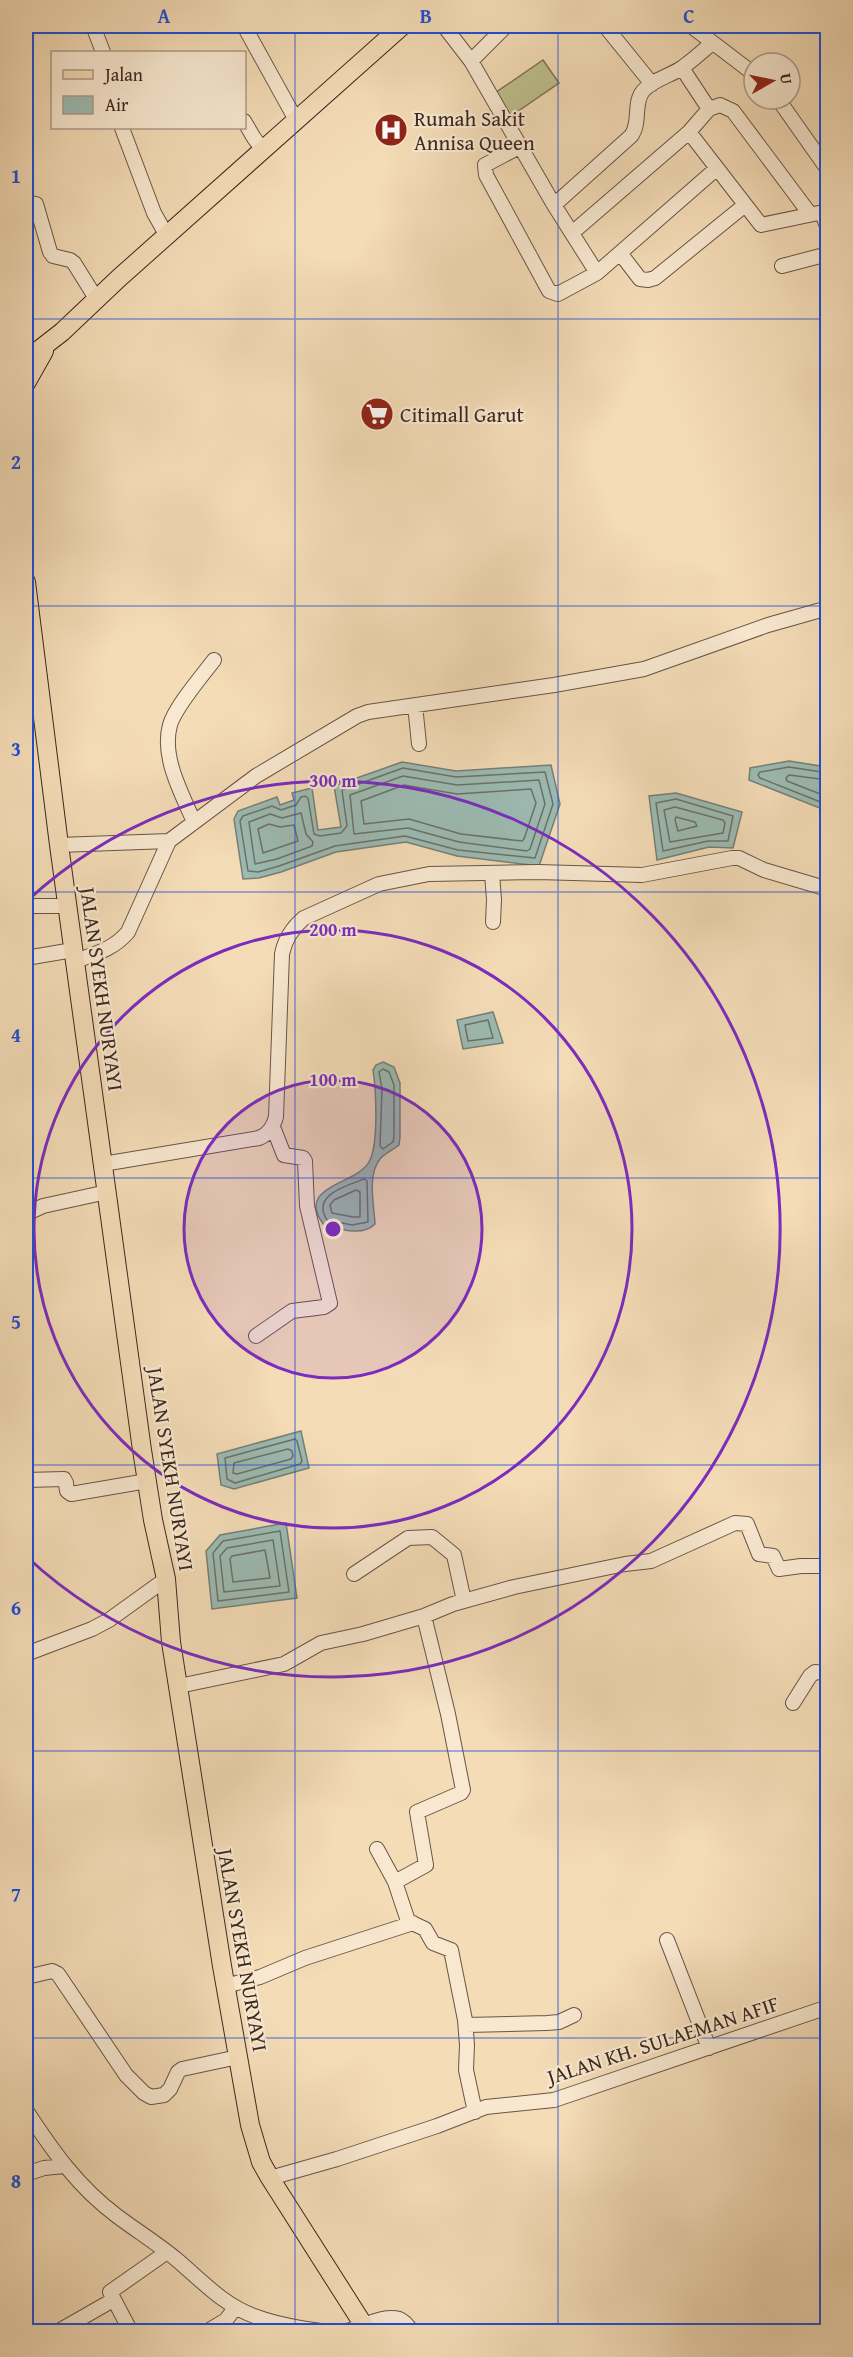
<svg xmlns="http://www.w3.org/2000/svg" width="853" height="2357" font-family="'Gentium Book Plus',serif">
  <rect width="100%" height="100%" fill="#f4dcb7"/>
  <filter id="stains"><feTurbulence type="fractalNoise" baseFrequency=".00333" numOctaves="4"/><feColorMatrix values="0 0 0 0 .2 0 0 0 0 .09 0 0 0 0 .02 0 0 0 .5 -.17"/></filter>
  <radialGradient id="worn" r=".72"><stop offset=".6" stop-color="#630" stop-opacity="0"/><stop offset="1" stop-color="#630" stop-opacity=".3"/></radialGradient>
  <path fill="#bec08d" stroke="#7c7456" stroke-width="1.5" d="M543,60l16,23 -48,33 -16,-23z"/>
  <path fill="#9cbbb3" stroke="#758078" stroke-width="1.5" d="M789,761l38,6v44l-78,-31 1,-12z
    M402,762l54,9 95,-6 9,39 -21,62 -82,-10 -51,-14 -70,10 -55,20 -22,6 -16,1 -9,-60 4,-8 39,-14 3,8 14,-5 -2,-7 20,-5 6,42 23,-3 -7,-41z
    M676,793l66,19 -9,36 -24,-1 -52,13 -8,-64z
    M493,1012l10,31 -40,6 -6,-29z
    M383,1062l11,5 6,16v54l-1,8c-6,5 -14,8 -19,14 -13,16 -6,46 -5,65 -13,13 -35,5 -51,1 -30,-39 32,-40 45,-63 10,-17 7,-72 4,-92l3,-5z
    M301,1431l8,37 -75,21 -13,-4 -4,-31z
    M286,1523l11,75 -85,11 -6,-58 14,-16z"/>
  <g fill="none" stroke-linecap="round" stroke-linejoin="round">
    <path stroke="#6c7169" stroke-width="1.5" d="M403,768l53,9 89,-5 8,32 -18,54 -77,-8 -53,-14 -70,10 -56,20 -21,6 -10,-1 -8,-50 3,-5 29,-10 9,4 15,-5 5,-8 4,-1 3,2 6,36 6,2 21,-3 6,-7 -5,-36z
      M828,773l-39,-6 -29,5 -2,3 2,3 68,27
      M403,776l54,9 82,-5 6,24 -15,45 -3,2 -68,-9 -51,-14 -54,6 -4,-39z
      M828,780l-39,-5 -3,3 1,3 41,16
      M404,785l53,9 74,-5 5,14 -12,36 -2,2 -61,-7 -52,-15 -45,5 -3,-23z
      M676,799l57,17 -5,25h-20l-45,10 -7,-48z
      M675,807l48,13 2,3 -2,10 -53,9 -6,-32z
      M301,813l5,21 7,8 -1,4 -35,13 -22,5 -6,-42 21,-8 12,4z
      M676,817l19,5 2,4 -19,5 -3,-11z
      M269,824l11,3 14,-2 4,16 -35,12 -5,-24z
      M488,1020l5,18 -25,3 -3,-16z
      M383,1069l6,3 5,13v52l-1,5 -10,7 -3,-3 2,-57 -3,-17z
      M364,1179l3,2 1,41 -16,3 -25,-5c-16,-25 19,-34 37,-41z
      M356,1190l4,2v25h-7l-21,-4 -2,-8 4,-5z
      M295,1439l2,2 5,20 -2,3 -65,19 -8,-4 -2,-21z
      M288,1449l4,2 1,5 -2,3 -54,15 -4,-1 1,-10z
      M280,1531l9,61 -71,9 -5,-48 10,-12z
      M273,1540l7,46 -56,6 -4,-36 7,-8z
      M265,1550l5,28 -37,4 -3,-23 2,-3z"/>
    <defs>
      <path id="minor" d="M93,26l10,26
        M244,26l52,94
        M444,26l27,35 83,144 43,68
        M605,26l47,58
        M691,26l63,48
        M471,61l35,-35
        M682,68l27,41
        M778,99l50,71
        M244,121l10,17 9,12
        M122,128l32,85 13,23
        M689,132l72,93 67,-14
        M519,147l-34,18 1,10 63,116 9,3 39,-21 119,-104
        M26,202l10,2 14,48 3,4 17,4 4,3 23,37
        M554,205l77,-69c10,-13 2,-33 12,-45 10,-12 28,-15 40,-24 10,-7 20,-16 29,-24
        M822,213l6,16
        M572,233l117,-101 20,-23 11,-4 13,6 77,103
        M620,253l20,26 8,1 7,-2 90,-73
        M782,266l46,-12
        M415,705l4,39
        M194,822c-12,-28 -33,-65 -24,-97 5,-18 32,-49 44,-65
        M59,845l110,-4
        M492,873l2,27 -1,22
        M26,906h42
        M26,958l47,-8
        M75,961c20,-7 39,-12 53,-29l41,-91 87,-65 101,-60 11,-4 186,-27 90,-16 124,-44 60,-17
        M103,1164l156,-26c10,-4 14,-11 17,-21l6,-163c3,-15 10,-26 22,-36l75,-34 50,-10 109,-2 104,3 90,-17h7l25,12 64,19
        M26,1214l17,-8 64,-14
        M256,1336l36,-25 32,-4 6,-4 -23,-97 -2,-45 -2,-3 -19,-3 -11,-28
        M26,1480l38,-1 2,4 1,8 4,3 76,-13
        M354,1574l54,-36 24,-1 22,18 10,46
        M26,1654l66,-25 17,-9 57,-41
        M179,1686l105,-22 37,-21 42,-9 61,-18 29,-12 61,-17 111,-23 26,-3 84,-38 12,1 12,30 14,2 6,13 22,-3h27
        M793,1703l17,-27 5,-4 13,1
        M377,1849l18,33 13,39 17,8 8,14 18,7 14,70 2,25 -1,25 9,42
        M395,1882l31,-17 -9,-53 44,-19 2,-3 -15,-76 -24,-98
        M667,1940l42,108
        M26,1979l5,-3 21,-5 6,3 68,101 18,18 7,4 13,-2 6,-6 8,-17 4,-3 56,-12
        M225,1986l35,-9 45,-19 108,-35
        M466,2025l81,-2 12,-1 15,-7
        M26,2110c26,40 52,77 91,106 20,15 41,28 59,43 26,22 48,47 81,58 18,7 71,18 89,14 16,-3 37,-17 53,-12 6,2 10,8 13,13
        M26,2174l18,-6 20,-2
        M270,2178l67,-19 100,-33 49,-19 68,-7 274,-93
        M57,2332l56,-32
        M131,2332l-21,-40 57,-40
        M206,2332l20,-12 9,-12"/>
      <path id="major" d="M26,360l36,-28 57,-54 283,-252
        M26,383l18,-32
        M26,582l33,263 83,605 11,70 13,59 5,63 51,324 28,159 11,37 9,16 98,154"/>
    </defs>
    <use href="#minor" stroke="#695445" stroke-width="16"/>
    <use href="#major" stroke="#3b271f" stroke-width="20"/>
    <use href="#minor" stroke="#f8e8d0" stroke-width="14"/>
    <use href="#major" stroke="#f4dcb7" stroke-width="18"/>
    <path stroke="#3b271f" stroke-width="3" stroke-dasharray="10 10" stroke-linecap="butt" d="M826,26l2,1"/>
  </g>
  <path fill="none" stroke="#1d4ed8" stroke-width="1.5" stroke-opacity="0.55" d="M295,26v2306M558,26v2306M26,319h802M26,606h802M26,892h802M26,1178h802M26,1465h802M26,1751h802M26,2038h802"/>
  <circle cx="333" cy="1229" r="149" fill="#7b2cbf" fill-opacity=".12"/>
  <g fill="none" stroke="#7b2cbf" stroke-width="3">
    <circle cx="333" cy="1229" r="149"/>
    <circle cx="333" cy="1229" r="299"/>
    <path d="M27 901A448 448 0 1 1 27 1557"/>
  </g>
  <defs>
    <symbol id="hospital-disc" viewBox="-11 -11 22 22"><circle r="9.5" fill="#8f2418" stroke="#f8e8d0"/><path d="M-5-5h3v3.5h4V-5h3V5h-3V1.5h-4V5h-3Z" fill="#fff"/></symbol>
    <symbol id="supermarket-disc" viewBox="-11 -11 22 22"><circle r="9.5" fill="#8f2418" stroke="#f8e8d0"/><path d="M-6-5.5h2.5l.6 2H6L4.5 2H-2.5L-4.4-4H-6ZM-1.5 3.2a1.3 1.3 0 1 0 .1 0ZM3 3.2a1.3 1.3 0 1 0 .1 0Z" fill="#fff"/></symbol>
  </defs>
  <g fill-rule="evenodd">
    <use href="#hospital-disc" x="372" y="111" width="38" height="38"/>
    <use href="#supermarket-disc" x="358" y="395" width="38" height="38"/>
  </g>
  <g text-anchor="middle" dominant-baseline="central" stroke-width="4.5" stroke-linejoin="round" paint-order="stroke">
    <g font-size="21" fill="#3b271f" stroke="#f8e8d0" text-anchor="start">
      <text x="414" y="118">Rumah Sakit<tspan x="414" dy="24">Annisa Queen</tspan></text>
      <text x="400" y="414">Citimall Garut</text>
    </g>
    <g font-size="21" fill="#3b271f" stroke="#f8e8d0">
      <text transform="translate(102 989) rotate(82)">JALAN SYEKH NURYAYI</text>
      <text transform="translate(171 1469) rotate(81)">JALAN SYEKH NURYAYI</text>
      <text transform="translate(243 1950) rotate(80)">JALAN SYEKH NURYAYI</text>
      <text transform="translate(663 2040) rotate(-18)">JALAN KH. SULAEMAN AFIF</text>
    </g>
  </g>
  <circle cx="333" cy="1229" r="9" fill="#7b2cbf" stroke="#f8e8d0" stroke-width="3"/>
  <g font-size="18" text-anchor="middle" font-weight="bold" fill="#7b2cbf" stroke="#f8e8d0" stroke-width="4.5" stroke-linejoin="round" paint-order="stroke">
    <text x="333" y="787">300 m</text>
    <text x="333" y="936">200 m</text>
    <text x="333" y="1086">100 m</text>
  </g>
  <rect width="853" height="2357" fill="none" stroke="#f4dcb7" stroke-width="66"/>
  <rect x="51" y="51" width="195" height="78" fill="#f8e8d0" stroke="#ac9b89" stroke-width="1.5"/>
  <rect x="63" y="70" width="30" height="9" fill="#f4dcb7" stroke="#ac9b89" stroke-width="1.5"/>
  <text x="105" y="81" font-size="18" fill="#3b271f">Jalan</text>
  <rect x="63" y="96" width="30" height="18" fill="#9cbbb3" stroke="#ac9b89" stroke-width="1.5"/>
  <text x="105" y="111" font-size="18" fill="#3b271f">Air</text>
  <g transform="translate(772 81) rotate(81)"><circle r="28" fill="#f8e8d0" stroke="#ac9b89" stroke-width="1.5"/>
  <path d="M0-4.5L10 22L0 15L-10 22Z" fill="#8f2418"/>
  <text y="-9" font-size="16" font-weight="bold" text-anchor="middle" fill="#3b271f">U</text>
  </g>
  <rect x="33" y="33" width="787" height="2291" fill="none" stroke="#1d4ed8" stroke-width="2"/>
  <g font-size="20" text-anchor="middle" font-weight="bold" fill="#1d4ed8">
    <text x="164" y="23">A</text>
    <text x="426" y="23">B</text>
    <text x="689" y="23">C</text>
    <text x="16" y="183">1</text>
    <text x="16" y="469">2</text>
    <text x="16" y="756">3</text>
    <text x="16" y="1042">4</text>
    <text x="16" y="1329">5</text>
    <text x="16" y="1615">6</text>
    <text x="16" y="1901">7</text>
    <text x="16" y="2188">8</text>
  </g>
  <rect width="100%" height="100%" filter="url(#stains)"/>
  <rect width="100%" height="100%" fill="url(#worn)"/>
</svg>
